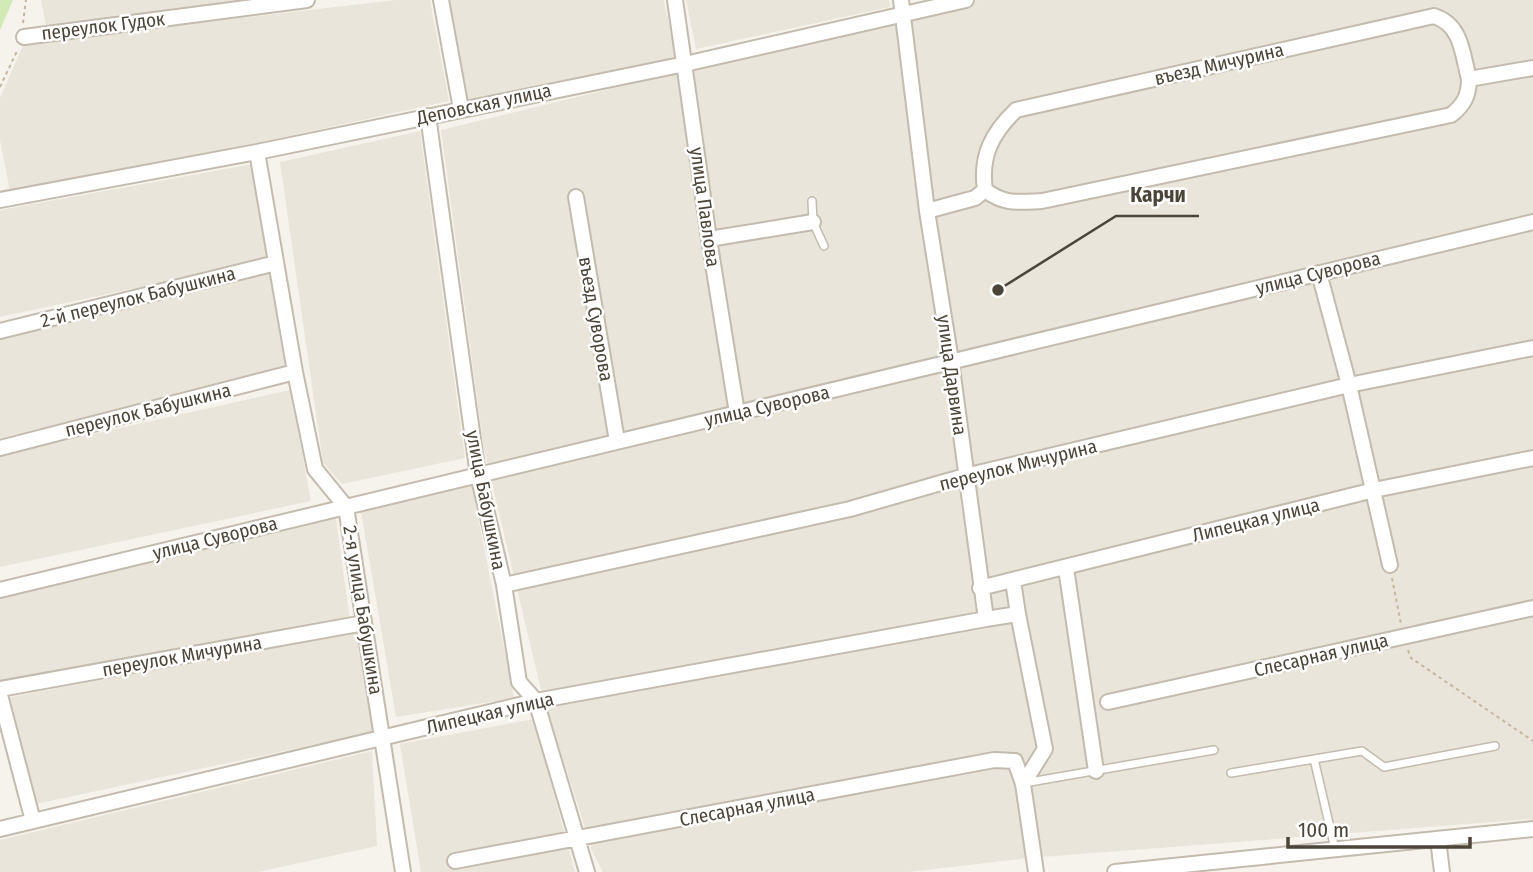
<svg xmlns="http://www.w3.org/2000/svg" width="1533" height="872" font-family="'Fira Sans Condensed',sans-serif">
  <rect width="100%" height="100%" fill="#f6f3ec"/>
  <path fill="#eae5da" d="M41,0h221l-216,25z
    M396,0h34l19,101 -196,43 -243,47 -10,-51v-42l24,-55z
    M448,0h216l12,58 -208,44z
    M686,0h203l1,7 -194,42z
    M978,0h555v819l-505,39 -119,14h-306l-10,-19 -52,-163 -57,-240 -43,-320z
    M420,131l45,327 -123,26 -19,-21 -43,-301z
    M253,164l14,96 -267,57v-107z
    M269,271l16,99 -285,68v-102z
    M290,390l21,111 -311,66v-112z
    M471,482l43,216 -118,19 -35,-206z
    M335,511l15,110 -350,64v-98z
    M357,632l16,100 -337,72 -26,-107z
    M534,719l41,153h-154l-21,-128z
    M372,751l5,95 -119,26h-258v-32z"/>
  <path fill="#d2eab5" d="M0,0h13l-13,30z"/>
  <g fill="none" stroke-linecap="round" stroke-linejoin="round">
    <defs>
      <path id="service" d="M812,201l1,21 11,24
        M1314,759l21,90
        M1231,773l131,-22 22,16 111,-21
        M1024,783l190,-33"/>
      <path id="minor" d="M441,0l20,109
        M675,0l34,239 28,174
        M901,0l26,211 24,150 35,258 32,-5 27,135 -22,35 13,88
        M24,37l283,-37
        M428,116l50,359 26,110 15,97 17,19 51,171
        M257,152l38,220 20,97 31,38 57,365
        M985,190c-5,-34 7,-57 31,-80l418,-94c28,9 28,37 35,63
        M576,197l41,244
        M0,200l257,-48 428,-88 281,-64
        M927,211l48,-13 10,-8c20,15 33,12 57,11l409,-86c13,-10 18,-20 18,-36l64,-11
        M709,239l104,-17
        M1319,273l30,112 41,180
        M0,331l276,-68
        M0,448l295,-76
        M1066,568l30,203
        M1013,581l5,33
        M504,585l346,-76 115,-33 384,-91 184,-37
        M980,588l394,-98 159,-32
        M0,590l1533,-368
        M0,689l364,-66
        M0,695l33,126
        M1108,702l425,-94
        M0,829l536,-128 450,-82
        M1438,839l4,33
        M455,861l539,-101 21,1 8,23
        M1115,872l418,-43"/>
    </defs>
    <use href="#service" stroke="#c2bbae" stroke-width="10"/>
    <use href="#minor" stroke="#c2bbae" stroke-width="18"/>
    <path stroke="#c4b79f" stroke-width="2" stroke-dasharray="3.5 3.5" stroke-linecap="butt" d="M23,23l3,-23
      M0,87l18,-38
      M1392,578l9,46
      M1408,650l3,8 122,83"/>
    <use href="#service" stroke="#fff" stroke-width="7"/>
    <use href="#minor" stroke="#fff" stroke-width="14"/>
  </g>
  <g text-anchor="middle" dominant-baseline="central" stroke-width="5" stroke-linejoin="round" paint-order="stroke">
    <g font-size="19" fill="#4b4439" stroke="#fff">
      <text transform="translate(103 26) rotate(-7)">переулок Гудок</text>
      <text transform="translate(1219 64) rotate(-13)">въезд Мичурина</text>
      <text transform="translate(484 104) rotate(-12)">Деповская улица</text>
      <text transform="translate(705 207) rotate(82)">улица Павлова</text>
      <text transform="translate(1318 273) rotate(-14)">улица Суворова</text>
      <text transform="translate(138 297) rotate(-14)">2-й переулок Бабушкина</text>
      <text transform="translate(596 319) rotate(80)">въезд Суворова</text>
      <text transform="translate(952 375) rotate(82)">улица Дарвина</text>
      <text transform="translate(767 406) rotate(-13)">улица Суворова</text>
      <text transform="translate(148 410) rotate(-14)">переулок Бабушкина</text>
      <text transform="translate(1018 465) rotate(-14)">переулок Мичурина</text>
      <text transform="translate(486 500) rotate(79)">улица Бабушкина</text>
      <text transform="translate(1256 520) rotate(-14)">Липецкая улица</text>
      <text transform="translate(215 538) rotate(-14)">улица Суворова</text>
      <text transform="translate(363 610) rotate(81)">2-я улица Бабушкина</text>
      <text transform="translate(1321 655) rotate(-13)">Слесарная улица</text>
      <text transform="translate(182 656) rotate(-10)">переулок Мичурина</text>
      <text transform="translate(490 713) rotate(-13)">Липецкая улица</text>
      <text transform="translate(747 807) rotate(-11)">Слесарная улица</text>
    </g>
  </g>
  <path fill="none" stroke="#4b4439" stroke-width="2.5" d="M998 290L1116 216H1199"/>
  <circle fill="#4b4439" stroke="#fff" stroke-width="2.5" cx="998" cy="290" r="7"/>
  <g font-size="21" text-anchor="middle" font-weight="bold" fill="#4b4439" stroke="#fff" stroke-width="5" stroke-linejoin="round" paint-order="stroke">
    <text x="1158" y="202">Карчи</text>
  </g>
  <path d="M1288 837v10h182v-10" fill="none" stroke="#4b4439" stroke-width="3.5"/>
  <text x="1298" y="837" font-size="21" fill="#4b4439" stroke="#ffffff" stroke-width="5" paint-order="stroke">100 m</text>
</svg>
